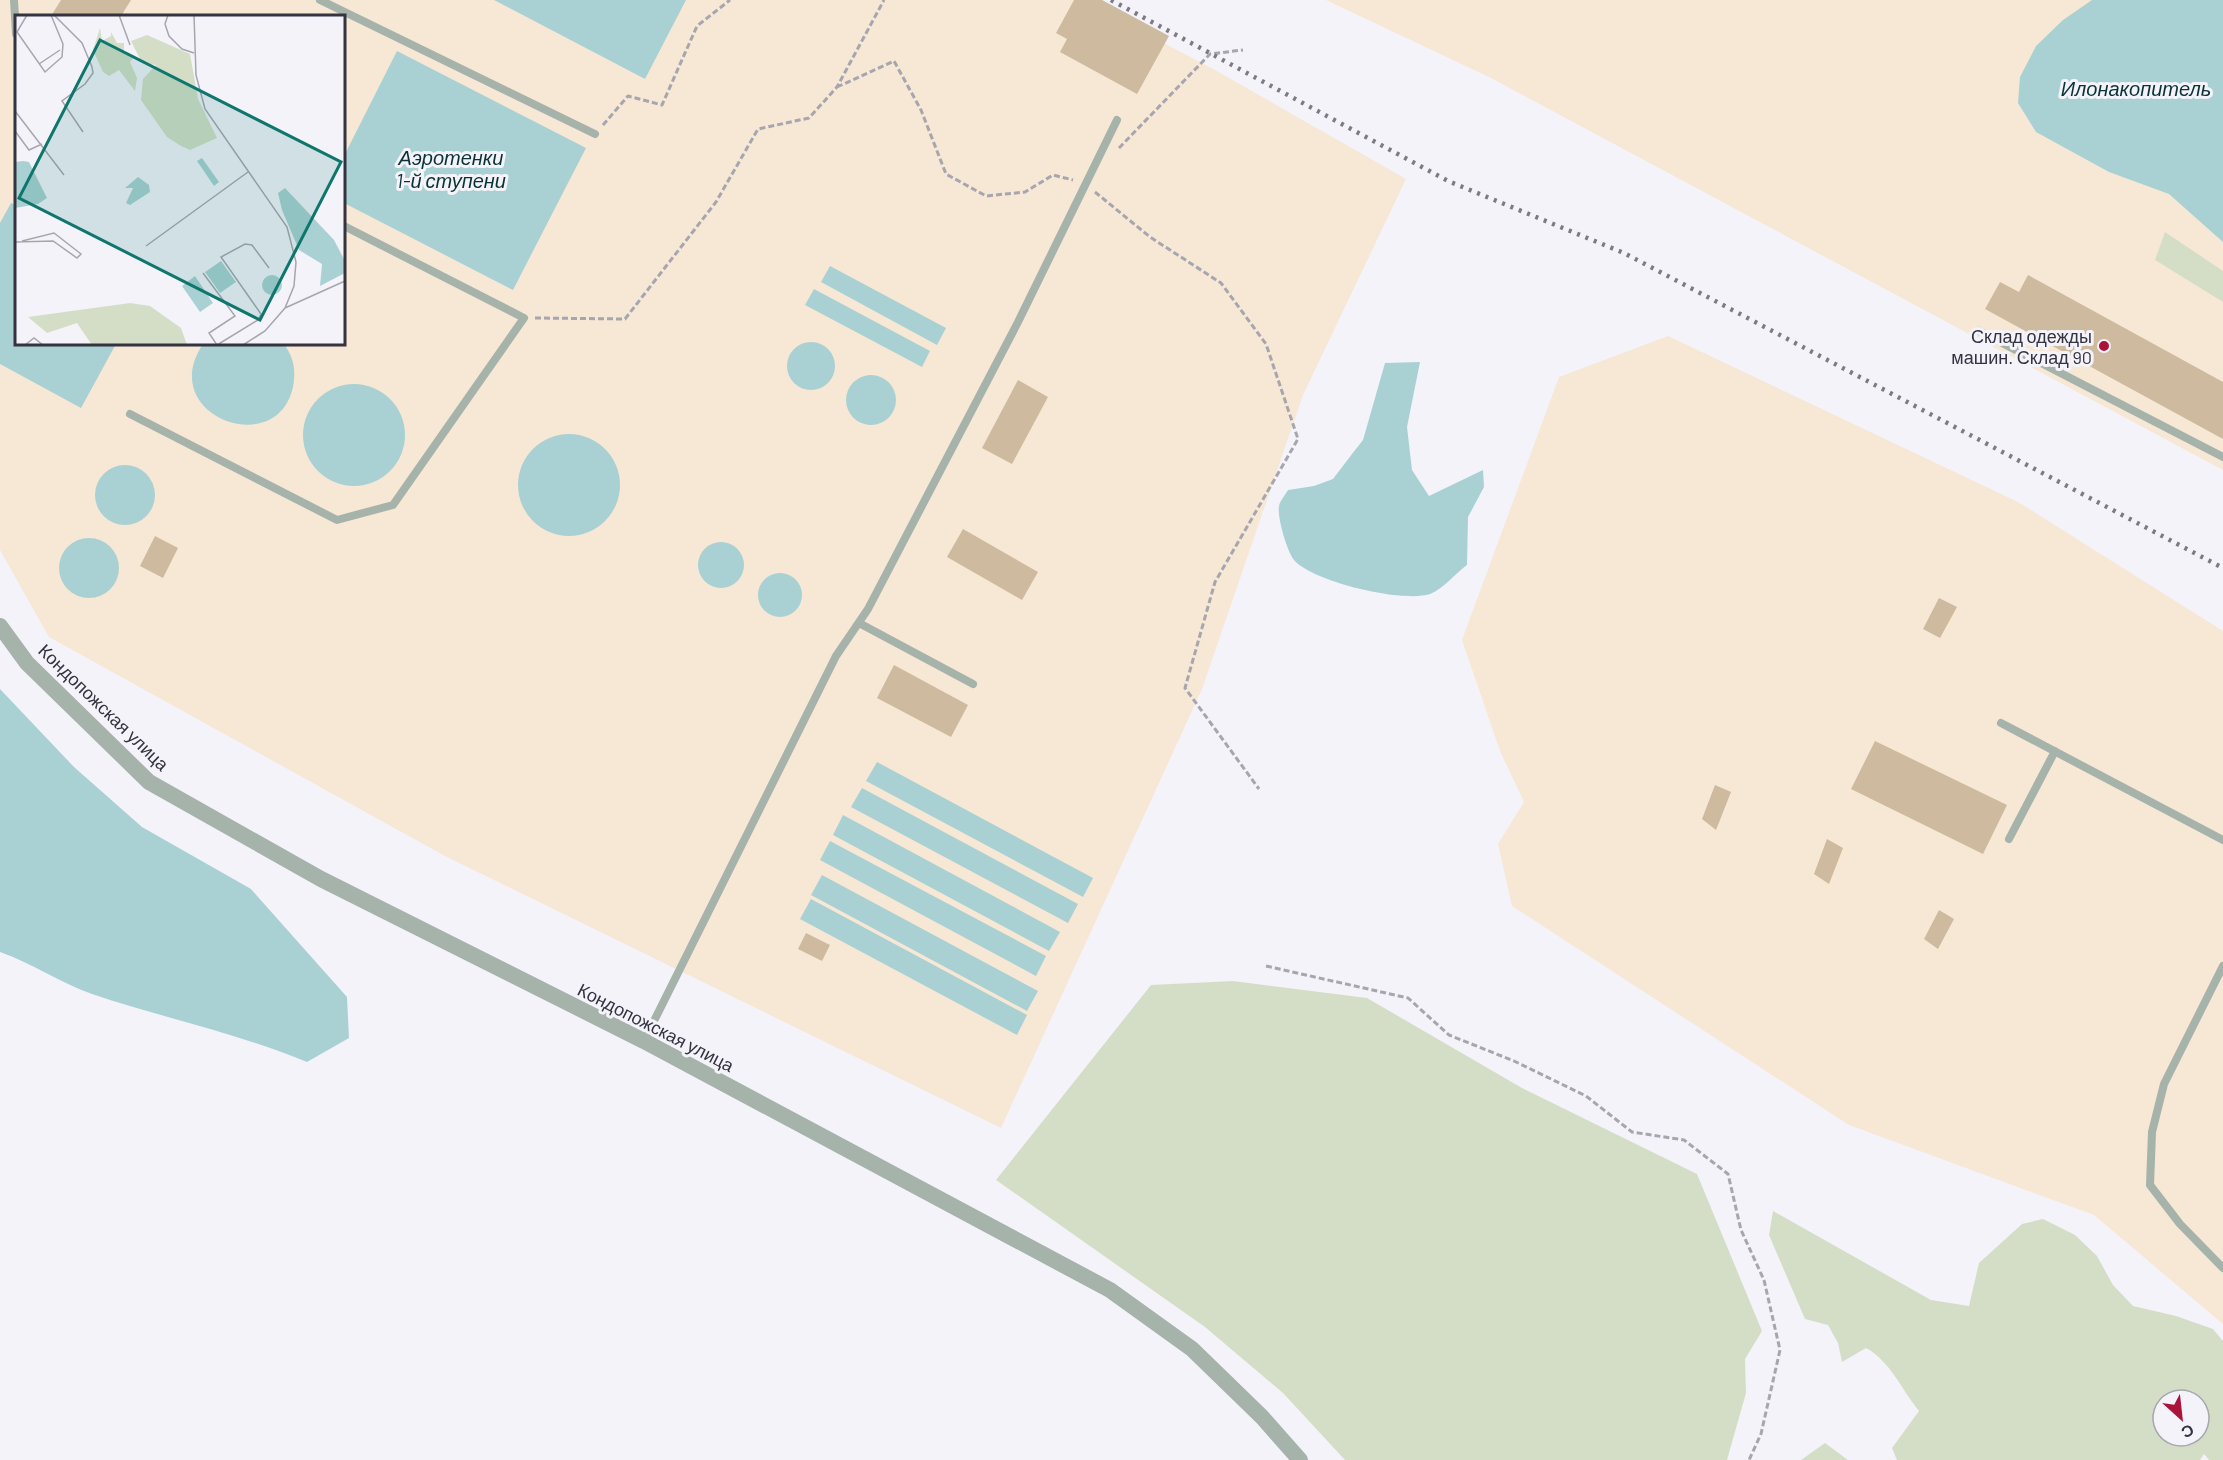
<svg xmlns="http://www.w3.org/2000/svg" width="2223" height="1460" font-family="Barlow,sans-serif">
  <rect width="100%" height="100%" fill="#f4f3fa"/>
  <path fill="#f7e7d5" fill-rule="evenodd" d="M0,0h1082l133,70 191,109 -103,216 -101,294 -201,439 -556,-272 -396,-219 -49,-87zM16,16h328v328h-328z
    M1326,0h897v470l-732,-392z
    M1668,336l350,166 205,129v693l-129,-109 -245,-90 -337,-219 -14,-62 26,-42 -24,-51 -38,-111 97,-263z"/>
  <path fill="#d4dec7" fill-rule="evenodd" d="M2165,232l58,39v31l-68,-42z
    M1233,981l134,17 155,90 175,86 65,157 -17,28 1,34 -19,67h-382l-62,-67 -78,-66 -209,-147 155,-195z
    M1773,1211l158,89 38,6 10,-43 43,-39 21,-5 32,16 22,21 16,29 20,21 43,10 37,13 10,12v119h-14l-5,-6 -4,6h-303l-5,-12 27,-37c-17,-21 -29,-50 -53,-63l-24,14 -4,-19 -10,-18 -23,-6 -36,-84zM2163,1400h36v36h-36z
    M1825,1443l23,17h-47z"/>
  <path fill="#a9d1d3" d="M494,0h192l-41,79z
    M2092,0h131v242l-54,-48 -60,-22 -73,-40 -18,-29 2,-26 16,-31 27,-26z
    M397,51l189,97 -73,142 -169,-87v-47z
    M11,203l5,2v139h100l-35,64 -81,-44v-141z
    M830,266l116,62 -9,17 -116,-63z
    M814,289l116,62 -8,16 -117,-62z
    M787 366a24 24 0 1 1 48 0a24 24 0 1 1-48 0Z
    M203,344h81c10,14 12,26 9,43 -16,74 -138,28 -90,-43z
    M1420,362l-13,65 5,43 17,26 54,-26 1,17 -16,30 -1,48c-11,8 -24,24 -37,29 -27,9 -117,-12 -136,-34 -7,-9 -17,-43 -15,-54 1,-5 6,-11 9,-16l26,-4 19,-7 19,-25 11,-14 22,-77z
    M846 400a25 25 0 1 1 50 0a25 25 0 1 1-50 0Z
    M303 435a51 51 0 1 1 102 0a51 51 0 1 1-102 0Z
    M518 485a51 51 0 1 1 102 0a51 51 0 1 1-102 0Z
    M95 495a30 30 0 1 1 60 0a30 30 0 1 1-60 0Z
    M59 568a30 30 0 1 1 60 0a30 30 0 1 1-60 0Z
    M698 565a23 23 0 1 1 46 0a23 23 0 1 1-46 0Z
    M758 595a22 22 0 1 1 44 0a22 22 0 1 1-44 0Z
    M0,689l74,78 68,60 109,62 96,108 2,41 -42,24c-70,-29 -144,-44 -215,-68 -32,-11 -60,-31 -92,-42z
    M877,762l216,116 -10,19 -217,-116z
    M862,788l216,116 -10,19 -217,-116z
    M843,815l217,117 -11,19 -216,-116z
    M830,841l216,115 -10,20 -216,-116z
    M822,875l216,116 -11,20 -216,-116z
    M811,899l216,116 -10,20 -217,-116z"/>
  <path fill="#ceba9e" d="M61,0h70l-10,16h-70z
    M1074,0h28l67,36 -32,58 -77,-42 7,-13 -11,-6z
    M2028,275l195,107v57l-238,-130 15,-27 19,10z
    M1018,380l30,17 -36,67 -30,-16z
    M963,529l75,43 -16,28 -75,-43z
    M155,536l23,12 -15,30 -23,-12z
    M1939,598l18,9 -17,31 -17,-9z
    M894,665l74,40 -17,32 -74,-39z
    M1875,741l132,64 -24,49 -132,-65z
    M1715,785l16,7 -15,38 -14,-11z
    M1827,839l16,9 -14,36 -15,-10z
    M1939,910l15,9 -16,30 -14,-10z
    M806,933l24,12 -8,16 -24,-12z"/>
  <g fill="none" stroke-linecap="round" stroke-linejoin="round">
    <path stroke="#a7a6af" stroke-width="3" stroke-dasharray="6 3" stroke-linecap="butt" d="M837,87l57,-26 27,49 25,64 40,22 39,-4 28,-17 20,5
      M603,125l25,-29 34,9 35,-79 33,-26
      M1119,148l91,-94 33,-4
      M1095,192l55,45 71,46 45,61 32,95 -83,143 -30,106 74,101
      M535,318l90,1 91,-117 42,-73 51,-11 28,-31 47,-87
      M1266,966l142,32 41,37 65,26 72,35 46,36 52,8 44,34 13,56 23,50 16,70 -19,84 -12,26"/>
    <path stroke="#a5b3aa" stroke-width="8" d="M14,0l2,34
      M320,0l275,134
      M1979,331l244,126
      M130,414l207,106 56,-15 131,-187 -180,-92
      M859,623l114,61
      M2001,723l222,117
      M2009,839l46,-88
      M2223,966l-59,118 -12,48 -2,53 30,39 43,44
      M644,1041l192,-385 32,-47 150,-287 99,-202"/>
    <path stroke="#a5b3aa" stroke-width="16" d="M0,626l27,37 122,119 172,97 323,162 466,249 82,59 70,68 38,43"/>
    <path stroke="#7c7b85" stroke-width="4.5" stroke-dasharray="3 6" stroke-linecap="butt" d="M1111,0l337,181 176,72 599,315"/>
  </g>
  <circle fill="#aa143b" stroke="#f4f3fa" stroke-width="2" cx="2104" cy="346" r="6"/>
  <g text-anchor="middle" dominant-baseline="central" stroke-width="6" stroke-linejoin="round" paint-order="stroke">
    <g font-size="18" fill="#34333f" stroke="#f4f3fa" text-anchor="end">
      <text x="2092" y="336">Склад одежды<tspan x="2092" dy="21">машин. Склад 90</tspan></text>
    </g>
    <g font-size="18" fill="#34333f" stroke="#f4f3fa">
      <text transform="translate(104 707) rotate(44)">Кондопожская улица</text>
      <text transform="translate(656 1027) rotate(27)">Кондопожская улица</text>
    </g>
    <g font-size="20" font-style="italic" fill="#0b3336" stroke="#f4f3fa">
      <text x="2136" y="88">Илонакопитель</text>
      <text x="451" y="157">Аэротенки<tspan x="451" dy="23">1-й ступени</tspan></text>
    </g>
  </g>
  <g transform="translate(15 15)">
    <rect width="330" height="330" fill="#f4f3fa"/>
    <path d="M85,13l2,13 9,-5v-4l6,11h7v8l11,5 -5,6 7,16 -2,13 -16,-21 -10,6 -6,-4 -10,-22zM132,20l43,19 8,45 19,39 -27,12 -9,-4 -14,-9 -26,-37 2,-21 13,-14 -14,-2 -11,-22zM115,288l20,3 31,22 6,17h-95l-15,-22 -30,10 -19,-16z" fill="#d4dec7"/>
    <path d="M187,143l17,24 -5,4 -17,-25zM8,146l6,1 18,36 -9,6 -23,4v-46zM123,162l11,8 1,7 -20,13 -4,-2 7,-15h-8zM270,173l49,52 11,21v12l-25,13 2,-22 -23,-14 -17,-40 -4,-17zM206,246l15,21 -16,11 -15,-21zM247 270a10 10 0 1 1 20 0a10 10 0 1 1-20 0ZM180,261l18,27 -13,9 -18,-26z" fill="#a9d1d3"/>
    <path fill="none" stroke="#a7a6af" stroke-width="1.5" d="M12,0l-10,17 28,40 17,-15 1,-13 -12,-29M39,0l28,28 10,24 1,6 -8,11 -23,17 21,31M104,0l11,30M153,0l-3,9 4,12 13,13 12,4M179,0l2,60 9,34 82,118 9,35 -2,24 -9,22 -20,23 -22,14M24,49l21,-14M0,96l49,64M0,116l14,19 13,-6M0,227l38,-1 24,17 4,-4 -27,-21 -32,8M131,231l102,-74M188,258l32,43 -26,17 8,12M270,293l60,-27M10,330l9,-7 9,7M202,330l41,-25 3,-6 -40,-57 24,-13 7,1 17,23"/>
    <path fill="#0f766e" fill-opacity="0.15" stroke="#0f766e" stroke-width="3" d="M85,25l241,122 -81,158 -241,-122z"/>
    <rect width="330" height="330" fill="none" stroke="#34333f" stroke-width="3"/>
  </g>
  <g transform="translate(2181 1418) rotate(153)"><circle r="28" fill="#f4f3fa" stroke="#a7a6af" stroke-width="1.5"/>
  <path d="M0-4.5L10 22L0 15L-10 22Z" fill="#aa143b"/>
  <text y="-9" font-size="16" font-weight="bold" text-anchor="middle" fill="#34333f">С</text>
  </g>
</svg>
